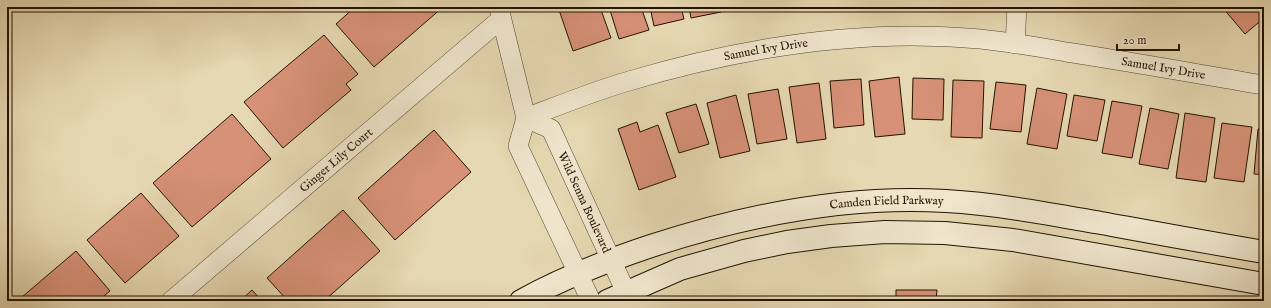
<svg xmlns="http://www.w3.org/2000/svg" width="1271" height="308" font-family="'IM FELL English',serif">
  <rect width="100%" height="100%" fill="#e6d8b2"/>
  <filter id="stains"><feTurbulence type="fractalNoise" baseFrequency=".005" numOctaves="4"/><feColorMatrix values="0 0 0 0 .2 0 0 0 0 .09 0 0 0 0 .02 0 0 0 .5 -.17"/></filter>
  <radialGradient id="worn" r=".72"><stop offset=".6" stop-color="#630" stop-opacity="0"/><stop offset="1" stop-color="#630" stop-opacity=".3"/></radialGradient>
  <path fill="#d79177" stroke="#221301" d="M355,7h88l-69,60 -38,-43z
    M558,7h42l11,31 -38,13z
    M609,7h32l8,23 -30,9z
    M650,7h31l3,12 -30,7z
    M689,7h31l1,5 -30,6z
    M729,7h20l-19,4z
    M1222,7h41l1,11 -19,16z
    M324,35l34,39 -12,10 5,6 -68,58 -39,-46z
    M899,77l6,57 -30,3 -6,-56z
    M913,78l31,1 -1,41 -31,-1z
    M861,79l3,46 -30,3 -4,-47z
    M953,80l31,1 -2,57 -31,-1z
    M996,82l30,3 -5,47 -31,-3z
    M819,83l7,56 -29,4 -8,-56z
    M1037,88l30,6 -10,55 -30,-5z
    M778,89l9,50 -30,5 -9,-50z
    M736,95l14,56 -30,7 -13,-55z
    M1074,95l31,5 -8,41 -30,-5z
    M1112,101l30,5 -10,52 -30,-5z
    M696,104l13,40 -30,9 -13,-40z
    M1150,108l29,6 -11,55 -29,-5z
    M1185,113l30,5 -9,64 -30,-4z
    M232,114l39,45 -79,68 -39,-44z
    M637,122l3,10 18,-7 18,52 -37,13 -21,-61z
    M1222,123l30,4 -8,55 -30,-4z
    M1258,129h6v46l-10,-1z
    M434,130l37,42 -76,68 -37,-42z
    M141,193l38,43 -54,47 -38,-43z
    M343,210l37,41 -56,50h-36l-21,-23z
    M76,251l34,40 -11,9 1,1h-75l-3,-4z
    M252,290l10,11h-22z
    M896,290h41l-1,11h-40z
    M956,297l34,3 -1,1h-33z"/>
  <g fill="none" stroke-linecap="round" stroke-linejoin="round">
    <defs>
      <g id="street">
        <path d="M499,8l27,110 -8,28 73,155"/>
        <path d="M1015,44l2,-37"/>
        <path id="s1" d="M526,118c34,-13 68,-27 103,-37 114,-34 232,-53 351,-42 29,3 58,8 86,13 66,10 132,22 198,33"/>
        <path id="s2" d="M526,118l25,11 79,172"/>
        <path id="s3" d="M171,301l330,-282"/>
      </g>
      <g id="secondary">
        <path id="s4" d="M521,301c41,-23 85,-40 130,-55 95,-31 195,-51 295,-45 52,3 104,13 155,22 55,10 109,20 163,29"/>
        <path d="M607,301l73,-32 64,-18 43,-9 44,-6 54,-4 60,1 68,7 251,44"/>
      </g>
    </defs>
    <use href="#street" stroke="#53442d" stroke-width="20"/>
    <use href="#secondary" stroke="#221301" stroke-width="24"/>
    <use href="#street" stroke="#efe6cd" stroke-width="19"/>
    <use href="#secondary" stroke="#efe6cd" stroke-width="22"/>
  </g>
  <g text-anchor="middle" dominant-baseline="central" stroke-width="3" stroke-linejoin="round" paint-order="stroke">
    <g font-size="12" fill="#221301" stroke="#efe6cd">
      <text stroke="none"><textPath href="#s1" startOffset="250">Samuel Ivy Drive</textPath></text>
      <text stroke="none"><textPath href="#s1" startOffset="651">Samuel Ivy Drive</textPath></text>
      <text stroke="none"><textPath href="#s3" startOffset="217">Ginger Lily Court</textPath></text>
      <text stroke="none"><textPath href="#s2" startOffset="108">Wild Senna Boulevard</textPath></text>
      <text stroke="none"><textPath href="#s4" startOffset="382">Camden Field Parkway</textPath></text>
    </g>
  </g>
  <rect width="1271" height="308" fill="none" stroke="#e6d8b2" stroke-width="24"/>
  <rect x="8" y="8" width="1255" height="292" fill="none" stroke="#221301" stroke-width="2"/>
  <rect x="12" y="12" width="1247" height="284" fill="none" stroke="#221301"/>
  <path d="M1117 44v6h62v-6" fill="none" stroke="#221301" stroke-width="2"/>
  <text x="1123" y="44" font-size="12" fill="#221301" stroke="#efe6cd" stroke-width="3" paint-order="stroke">20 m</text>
  <rect width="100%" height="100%" filter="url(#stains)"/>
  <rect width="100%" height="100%" fill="url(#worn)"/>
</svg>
